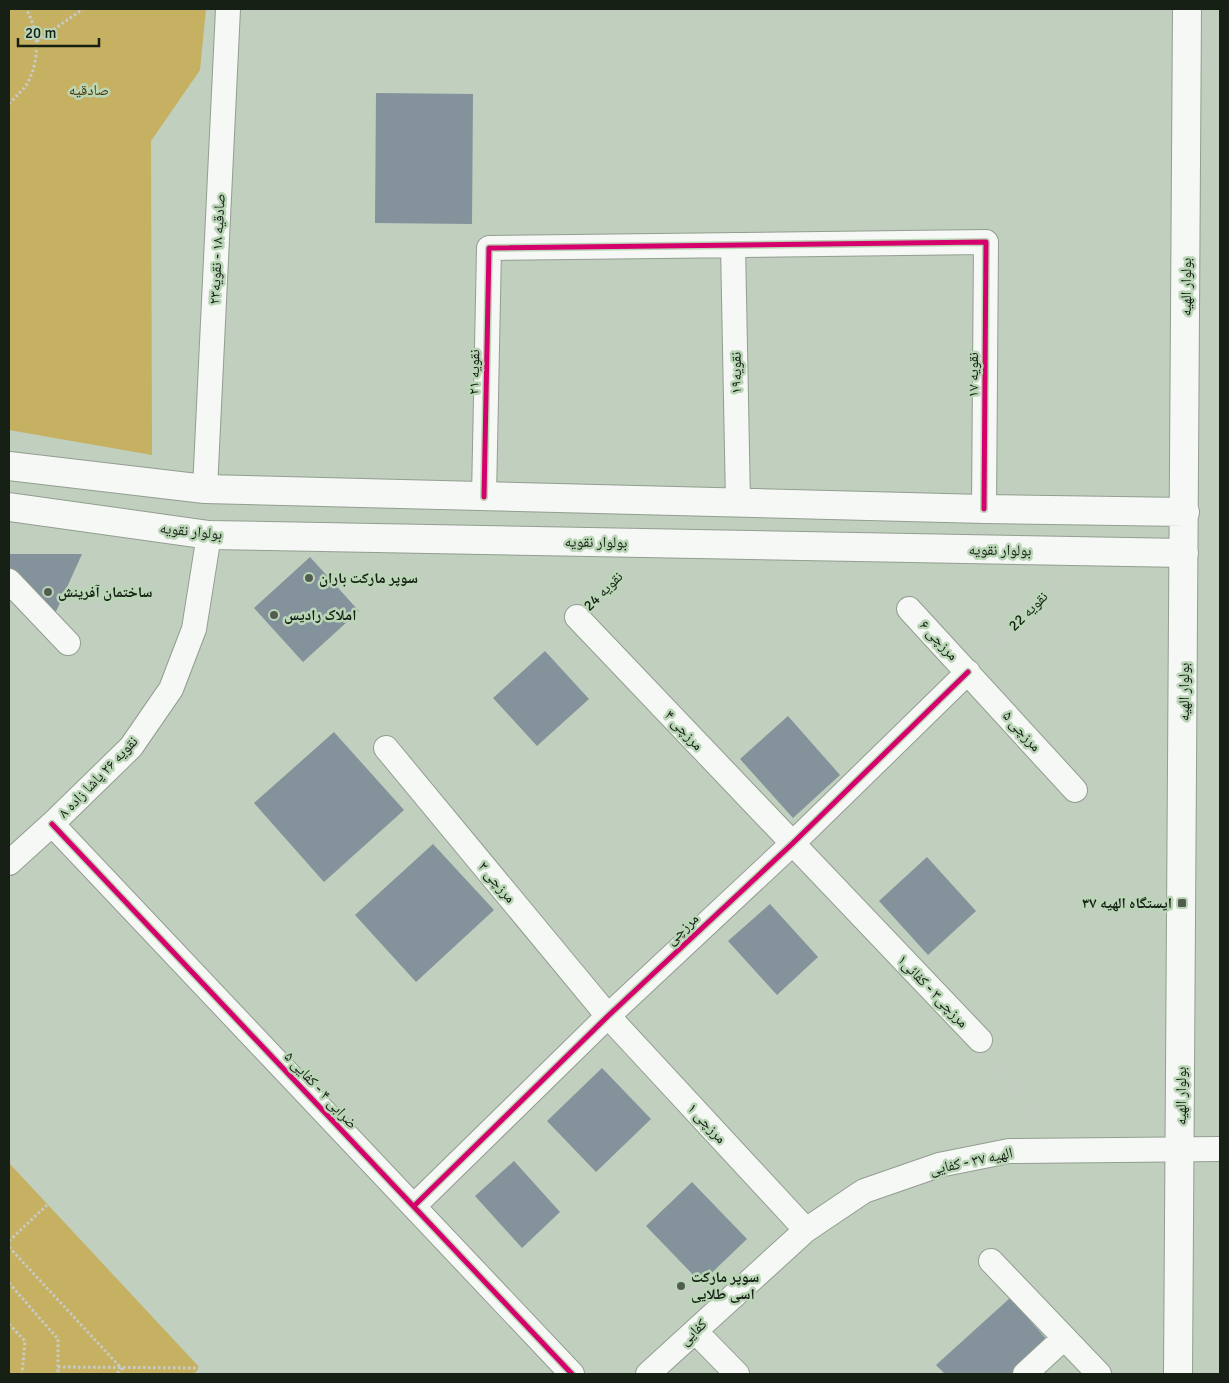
<svg xmlns="http://www.w3.org/2000/svg" width="1229" height="1383" font-family="Signika,'Noto Naskh Arabic',sans-serif">
  <rect width="100%" height="100%" fill="#c0cfbe"/>
  <path fill="#c6b062" d="M9,9h197l-6,61 -49,71 1,314 -143,-25z
    M9,1163l191,205 -7,6h-184z"/>
  <path fill="#84929b" d="M376,93l97,1 -1,130 -97,-1z
    M9,554h73l-28,62 -45,-48z
    M310,557l49,54 -56,51 -49,-54z
    M545,651l44,48 -52,47 -44,-48z
    M788,716l52,59 -47,43 -53,-59z
    M334,732l70,78 -80,72 -70,-79z
    M433,844l61,66 -78,72 -61,-67z
    M927,857l49,54 -48,44 -49,-54z
    M770,904l48,53 -41,38 -49,-54z
    M602,1068l49,51 -55,53 -49,-51z
    M514,1161l46,51 -38,36 -47,-52z
    M692,1182l55,57 -46,44 -55,-57z
    M1010,1298l39,44 -35,32h-69l-9,-9z"/>
  <g fill="none" stroke-linecap="round" stroke-linejoin="round">
    <defs>
      <path id="minor" d="M733,245l5,257
        M205,489l23,-480
        M484,497l5,-249 497,-6 -2,267
        M9,581l59,62
        M909,609l166,181
        M577,617l403,423
        M386,748l222,268 198,214
        M52,824l520,550
        M9,863l43,-39 79,-77 40,-58 23,-60 15,-94
        M414,1206l194,-190 184,-172 176,-172
        M991,1261l108,113
        M695,1331l42,43
        M648,1374l158,-144 58,-39 75,-26 70,-14 211,-2
        M1025,1374l39,-36"/>
      <path id="secondary" d="M9,466l196,23 779,20 201,3
        M9,507l200,28 975,18
        M1178,1374l9,-1365"/>
    </defs>
    <use href="#minor" stroke="#929e90" stroke-width="26"/>
    <use href="#secondary" stroke="#929e90" stroke-width="30"/>
    <path stroke="#c7cbc6" stroke-width="3" stroke-dasharray="2.5 2.5" stroke-linecap="butt" d="M37,41l46,-32
      M9,104c5,-6 11,-11 16,-17 15,-23 15,-55 1,-78
      M595,599l29,-30
      M985,655l76,-77
      M995,1061l46,64
      M9,1241l38,-36
      M9,1247l113,122 -6,5
      M9,1283l49,56v35
      M9,1324l16,17 -3,33
      M58,1367l142,1"/>
    <use href="#minor" stroke="#f6f8f5" stroke-width="24"/>
    <use href="#secondary" stroke="#f6f8f5" stroke-width="28"/>
    <defs>
      <path id="cycleway" d="M484,497l5,-249 497,-6 -2,267
        M52,824l520,550
        M414,1206l194,-190 184,-172 176,-172"/>
    </defs>
    <use href="#cycleway" stroke="#bad6b7" stroke-width="8"/>
    <use href="#cycleway" stroke="#d6006c" stroke-width="5"/>
  </g>
  <g fill="#525d50" stroke="#bad6b7" stroke-width="2">
    <circle cx="309" cy="578" r="5"/>
    <circle cx="48" cy="592" r="5"/>
    <circle cx="274" cy="615" r="5"/>
    <rect x="1177" y="898" width="10" height="10" rx="2.5"/>
    <circle cx="681" cy="1286" r="5"/>
  </g>
  <g text-anchor="middle" dominant-baseline="central" stroke-width="5" stroke-linejoin="round" paint-order="stroke">
    <g font-size="15" fill="#4b3502" stroke="#bad6b7">
      <text x="89" y="90">صادقیه</text>
    </g>
    <g font-size="15" fill="#162015" stroke="#bad6b7">
      <text transform="translate(217 249) rotate(-87)">صادقیه ۱۸ - نقویه۲۳</text>
      <text transform="translate(1186 287) rotate(-90)">بولوار الهیه</text>
      <text transform="translate(474 372) rotate(-89)">نقویه ۲۱</text>
      <text transform="translate(736 373) rotate(-91)">نقویه۱۹</text>
      <text transform="translate(973 375) rotate(-90)">نقویه ۱۷</text>
      <text transform="translate(191 531) rotate(6)">بولوار نقویه</text>
      <text transform="translate(596 542) rotate(1)">بولوار نقویه</text>
      <text transform="translate(1000 550) rotate(1)">بولوار نقویه</text>
      <text transform="translate(603 591) rotate(-45)">نقویه 24</text>
      <text transform="translate(1028 611) rotate(-45)">نقویه 22</text>
      <text transform="translate(939 640) rotate(47)">مرزچی ۶</text>
      <text transform="translate(1184 692) rotate(-90)">بولوار الهیه</text>
      <text transform="translate(684 730) rotate(47)">مرزچی ۴</text>
      <text transform="translate(1022 731) rotate(48)">مرزچی ۵</text>
      <text transform="translate(98 777) rotate(-46)">نقویه ۲۶ پاشا زاده ۸</text>
      <text transform="translate(497 882) rotate(50)">مرزچی ۲</text>
      <text transform="translate(682 929) rotate(-43)">مرزچی</text>
      <text transform="translate(933 991) rotate(46)">مرزچی۳ - کفائی۱</text>
      <text transform="translate(321 1090) rotate(47)">ضرابی ۴ - کفایی ۵</text>
      <text transform="translate(1181 1096) rotate(-90)">بولوار الهیه</text>
      <text transform="translate(707 1123) rotate(47)">مرزچی ۱</text>
      <text transform="translate(971 1161) rotate(-12)">الهیه ۳۷ - کفایی</text>
      <text transform="translate(693 1332) rotate(-43)">کفایی</text>
    </g>
    <g font-size="15" font-weight="bold" fill="#162015" stroke="#bad6b7" text-anchor="start">
      <text x="319" y="578">سوپر مارکت باران</text>
      <text x="58" y="592">ساختمان آفرینش</text>
      <text x="284" y="615">املاک رادیس</text>
      <text x="1172" y="903" text-anchor="end">ایستگاه الهیه ۳۷</text>
      <text x="691" y="1277">سوپر مارکت<tspan x="691" dy="17">اسی طلایی</tspan></text>
    </g>
  </g>
  <rect width="1229" height="1383" fill="none" stroke="#162015" stroke-width="20"/>
  <path d="M18 38v8h81v-8" fill="none" stroke="#162015" stroke-width="2.5"/>
  <text x="25" y="38" font-size="15" fill="#162015" stroke="#bad6b7" stroke-width="4" paint-order="stroke">20 m</text>
</svg>
